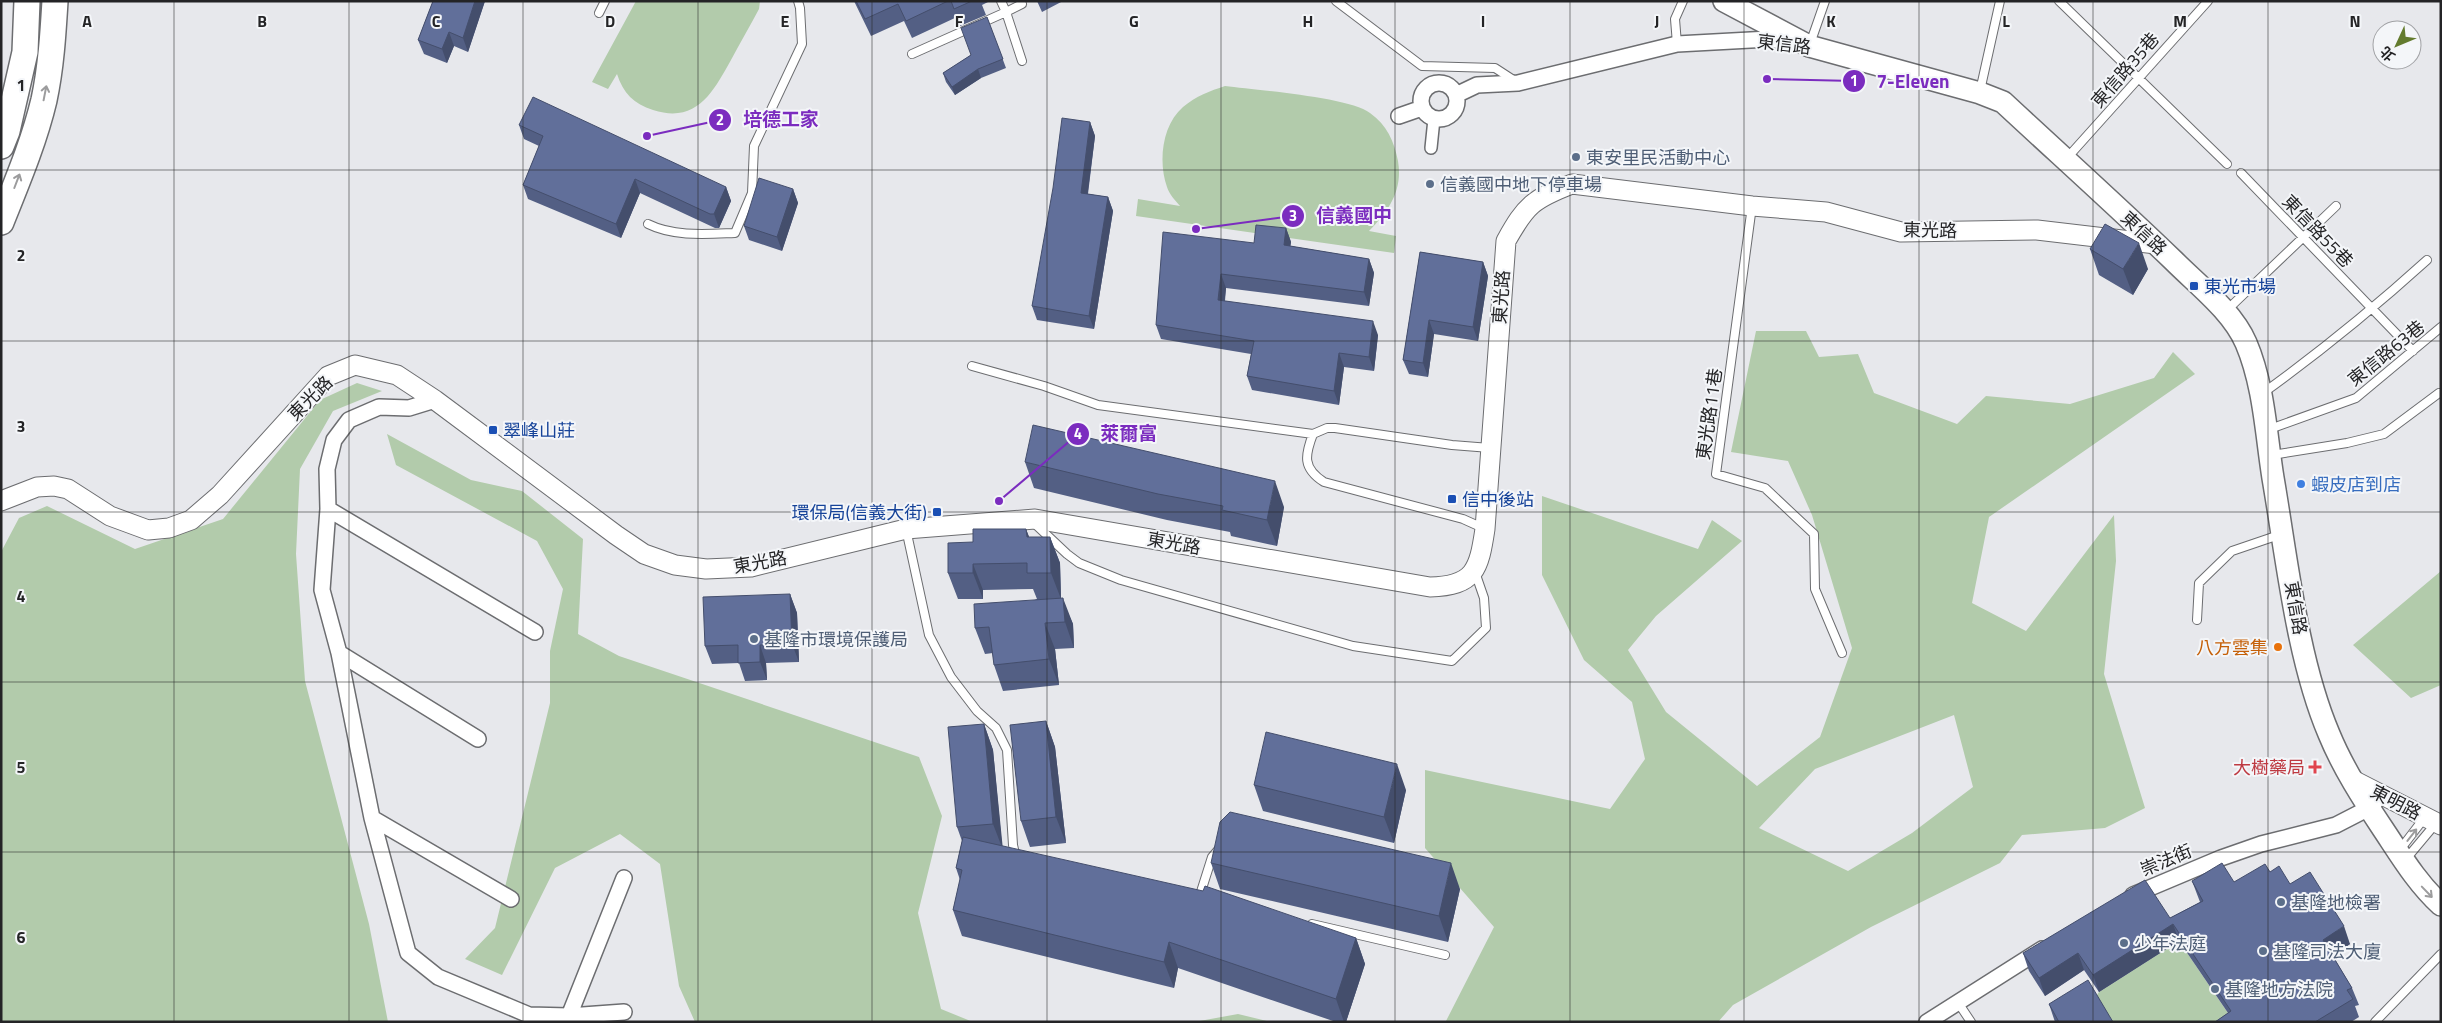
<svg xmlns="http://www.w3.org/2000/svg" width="2442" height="1023" font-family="'Titillium Web','Noto Sans TC',sans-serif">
  <rect width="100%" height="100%" fill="#e7e8ec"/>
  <path fill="#b2cbab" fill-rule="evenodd" d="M636,1h124l-1,8c-9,17 -19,34 -28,51 -18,32 -34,64 -78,50 -19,-6 -30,-17 -36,-36l-9,15 -16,-7z
    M1225,86c31,4 124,11 145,27 17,12 24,28 28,48 5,29 -9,50 -29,70l27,5 -2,17 -258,-37 2,-17 42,7c-5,-6 -11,-12 -13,-19 -9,-25 -5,-62 16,-80 13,-11 27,-16 42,-21z
    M1756,331h50l13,26 39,-3 16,39 83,31 29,-28 84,8 84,-26 19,-26 22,22 -206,143 -17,86 54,28 88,-116 2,46 -12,113 41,134 -40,20 -83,7 -22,28 -129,64 -138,78 -15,17h-282l10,-1 48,-94 -69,-79v-78l185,39 35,-50 -13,-57 -48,-42 -42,-85v-79l156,53 14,-29 30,21 -86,75 -28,34 38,62 91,74 63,-49 32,-89 -40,-133 -24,-54 -57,-9zM1954,715l19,72 -61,46 -64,38 -89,-43 56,-59z
    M357,383l25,8 -49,20 -33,58 -4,85 9,127 64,243 19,98h-387v-470l18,-34 28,-12 88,43 88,-30 97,-119z
    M387,434l84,46 51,11 61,48 -5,95 41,22 300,101 23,59 -24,97 23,96 32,13h-278l-16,-36 -19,-122 -40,-30 -65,34 -53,107 -37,-16 30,-31 55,-225v-52l13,-62 -26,-48 -141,-76z
    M2441,571v114l-30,13 -58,-53z
    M2179,941l55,81h-125l-14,-24 4,-6z
    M1238,1014l33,8h-77z"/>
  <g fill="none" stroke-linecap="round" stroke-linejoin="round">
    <defs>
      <path id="service" d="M1001,1l5,11 16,-8 -1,-3
        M1336,1l86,65 73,2 20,13
        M2059,1l168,163
        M599,13l6,-12
        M1677,44l-2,-25 8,-18
        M1810,44l15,-43
        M912,54l94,-42 16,49
        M1980,91l20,-90
        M2067,158l141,-157
        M2241,173l172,178
        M1752,206l-36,268 49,14 49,46 1,55 27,64
        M648,224c26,13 59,10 87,9l17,-40 2,-47 48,-102 -2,-36 -2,-7
        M2227,310l109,-104
        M972,366l72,20 54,19 215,29
        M2263,393c57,-41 111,-85 164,-133
        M2267,430l89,-32 85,-71
        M2272,455l75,-12 37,-9 55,-41
        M1033,522l34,32 12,9 42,17 232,66 99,15 34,-33 -2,-30 -9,-26
        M1483,528l-20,-9 -139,-37c-22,-14 -19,-27 -11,-48l14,-6h8l117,17 38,3
        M906,529l23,106 22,42 26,34 19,17 11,22 6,95 3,13
        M2197,620l2,-37 33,-32 47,-16
        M2399,851l26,-34
        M2406,859l31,-37
        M1199,898l13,-41 6,-7
        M1312,924l133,31
        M1957,1001l14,21
        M2375,1022l66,-68"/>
      <path id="pedestrian" d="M1431,148l3,-29"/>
      <path id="minor" d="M1421 101a18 18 0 1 1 36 0a18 18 0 1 1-36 0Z
        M1456,95l21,-10 41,-2 159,-39 92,-5 25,4
        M1399,116l23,-8
        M435,400l-26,8 -30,-1 -30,13 -15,20 -7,29 1,40 -6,81 17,63 33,165 36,135 30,24 91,38 40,1 55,-4
        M328,509l207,123
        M339,653l139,86
        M372,818l139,81
        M2133,895l88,-37 40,-14 75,-19 33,-17 7,-7
        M569,1016l55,-138
        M1927,1022l115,-73"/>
      <path id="tertiary" d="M1,501l36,-14 17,-1 14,3 42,27 38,14 21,-2 22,-8 29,-25 108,-119 27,-11 42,10 38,25 181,135 28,19 31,11 31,4 45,-2 155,-38 129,-10 395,68c45,-1 49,-18 55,-58l21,-288c20,-36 27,-42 66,-57l180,22 74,6 75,20 136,-2 119,14
        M2351,779l90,46"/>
      <path id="secondary" d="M1724,1l85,45 171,47 23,9c57,53 115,105 171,159 25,25 58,50 72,82 18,42 20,91 27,135 14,81 24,181 56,256 14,34 34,65 54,95 18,27 34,54 58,76"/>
      <path id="trunk" d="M1,146l6,-15 18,-79 2,-51
        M1,222c16,-40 33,-80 43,-122 7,-33 9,-66 11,-99"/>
    </defs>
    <use href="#service" stroke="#6c6d70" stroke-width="10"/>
    <use href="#pedestrian" stroke="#6c6d70" stroke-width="14"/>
    <use href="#minor" stroke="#6c6d70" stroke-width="18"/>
    <use href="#tertiary" stroke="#6c6d70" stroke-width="21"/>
    <use href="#secondary" stroke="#6c6d70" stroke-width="24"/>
    <use href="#trunk" stroke="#6c6d70" stroke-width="28"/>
    <use href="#service" stroke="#fff" stroke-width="8"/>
    <use href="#pedestrian" stroke="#fff" stroke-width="11"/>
    <use href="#minor" stroke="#fff" stroke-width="15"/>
    <use href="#tertiary" stroke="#fff" stroke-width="19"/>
    <use href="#secondary" stroke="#fff" stroke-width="21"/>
    <use href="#trunk" stroke="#fff" stroke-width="25"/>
  </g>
  <path fill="#535f84" d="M433,1h52l-17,51 -14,-6 -7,17 -23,-9 -6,-14z
    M854,1h134v1l-6,3 4,10 -26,11 -3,-9 -45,21 -8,-17 -33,15z
    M1037,1h26l-21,11z
    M987,17l19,51 -25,10 -26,17 -9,-13 -3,-9 28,-18z
    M1090,122l5,14 -7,58 20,3 5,14 -19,118 -57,-9 -5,-14z
    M519,125l207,62 5,14 -12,27h-4l-75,-35 -19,45 -93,-39 -5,-14 16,-39 -15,-7z
    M793,189l5,14 -16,48 -33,-11 -5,-14z
    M1286,228l5,14 -1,4 79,13 5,14 -5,33 -143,-18 -1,13 153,34 -4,36 -30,-4 -5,38 -87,-15 -5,-14 4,-22 -90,-15 -5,-14 98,-82z
    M2090,249l58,20 -15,26 -34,-20z
    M1420,252l63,10 5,14 -10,65 -44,-7 -6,43 -19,-3 -6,-14z
    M1025,462l259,45 -7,39 -46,-10 -1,-4 -63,-12 -133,-32z
    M1026,529l3,8h21l10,26 1,35 12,26 1,24 -19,1 4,36 -56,6 -9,-26 -1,-12 -8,1 -10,-26 62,-29 -4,-10 -50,1v9h-25l-10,-26 25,-31z
    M790,594l7,19 2,49 -33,1 1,17 -22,1 -6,-18 -27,1 -7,-18z
    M1046,721l9,26 11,96 -36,4 -9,-26z
    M984,724l9,26 9,96 354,92 9,26 -19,58h-10l-158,-54 -4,20 -212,-52 -9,-26 7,-30 -4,-12 6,-27 -5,-14z
    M1254,785l152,5 -12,53 -131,-32z
    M1211,863l249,26 -12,53 -228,-53z
    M2270,872l20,12 60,60 -17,12 19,32 7,17 -4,1 4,11 -8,5h-136l13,-9 -49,-72 -80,51 -15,-22 -39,26 -16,-25 -6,-18 147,-35 30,-16 -8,-21 42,1z
    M2049,1004l64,18h-58z"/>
  <path fill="#444e6c" d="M475,1h10l-17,51 -5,-14z
    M449,32l5,14 -7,17 -5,-14z
    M978,69l3,9 -26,17 -3,-8z
    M1090,122l5,14 -9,70 -5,-13z
    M635,179l5,14 -19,45 -5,-14z
    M726,187l5,14 -12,27 -5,-14z
    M793,189l5,14 -16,48 -5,-14z
    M1108,197l5,14 -19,118 -5,-13z
    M1286,228l5,14 -2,17 -5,-14z
    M2139,243l9,26 -15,26 -10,-26z
    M1369,259l5,14 -5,33 -5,-14z
    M1483,262l5,14 -10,65 -5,-14z
    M1221,274l5,14 -3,26 -5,-14z
    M1429,320l5,14 -6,43 -5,-14z
    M1373,321l5,14 -4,36 -5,-14z
    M1339,353l5,14 -5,38 -5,-14z
    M1275,481l9,26 -7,39 -10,-26z
    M1026,529l10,26 -9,-18z
    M1050,537l10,26 1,36 -10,-26z
    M973,564l10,26v9l-10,-26z
    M790,594l7,19 2,49 -7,-18z
    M1063,598l10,26 1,24 -9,-26z
    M1045,623l10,26 4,36 -10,-26z
    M760,645l6,18 1,17 -7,-18z
    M1046,721l9,26 11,96 -10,-26z
    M984,724l9,26 10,100 -10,-26z
    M1397,764l9,26 -12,53 -10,-26z
    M1451,863l9,26 -12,53 -9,-26z
    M2173,924l6,17 -80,51 -6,-17z
    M2344,926l6,18 -20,14 -7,-18z
    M1356,938l9,26 -19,58h-2l-8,-23z
    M1169,942l9,26 -4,20 -10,-26z
    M2078,953l6,17 -39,26 -6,-18z"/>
  <path fill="#616f9a" stroke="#444e6c" d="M433,1h42l-12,37 -14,-6 -7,17 -24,-9z
    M856,1h92l-42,20 -8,-17 -33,15z
    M951,1h21l-18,8z
    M987,17l16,42 -25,10 -26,18 -9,-14 28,-18 -10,-27z
    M533,97l193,90 -12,27h-4l-75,-35 -19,45 -93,-39 20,-49 -24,-11z
    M1062,118l28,4 -9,71 27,4 -19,119 -57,-10 21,-118z
    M759,178l34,11 -16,48 -33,-11z
    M2105,224l34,19 -16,26 -33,-20z
    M1256,225l30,3 -2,17 85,14 -5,33 -143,-18 -3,26 155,21 -4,36 -30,-4 -5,38 -87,-15 7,-35 -98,-16 7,-93 91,11z
    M1420,252l63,10 -10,65 -44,-7 -6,43 -20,-3z
    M1033,425l242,56 -8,39 -45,-10 1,-4 -65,-12 -133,-32z
    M973,529h53l1,8h23l1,36h-24v-10l-54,1v9h-25v-30l25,-1z
    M790,594l2,50 -32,1v17l-22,1v-18l-33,1 -2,-49z
    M1063,598l2,24 -20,1 4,36 -55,6 -5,-38 -14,1 -1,-24z
    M1046,721l10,96 -35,4 -11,-96z
    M984,724l9,100 -36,3 -9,-100z
    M1266,732l131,32 -13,53 -130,-32z
    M1230,812l221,51 -12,53 -228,-53 9,-41z
    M963,837l240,54 2,-5 151,52 -20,61 -167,-57 -5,20 -211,-52 9,-40 -6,-2z
    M2222,863l12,19 31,-18 5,8 9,-6 11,18 20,-12 34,54 -21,14 29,48 -5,2 6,9 -38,23h-100l16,-11 -58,-87 -80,51 -15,-22 -39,25 -16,-25 122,-73 25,38 33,-17 -11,-20z
    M2088,980l25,42h-54l-10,-18z"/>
  <defs><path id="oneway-shaft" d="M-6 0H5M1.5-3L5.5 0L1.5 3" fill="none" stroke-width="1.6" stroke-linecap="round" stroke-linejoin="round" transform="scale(1.25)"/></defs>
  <g stroke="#9c9c9d">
    <use href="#oneway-shaft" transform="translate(45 93) rotate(-79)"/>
    <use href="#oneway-shaft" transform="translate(17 181) rotate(-69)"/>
    <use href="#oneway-shaft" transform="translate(2412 835) rotate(-52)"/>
    <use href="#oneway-shaft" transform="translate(2427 892) rotate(46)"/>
  </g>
  <path fill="none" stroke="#242426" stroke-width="1" stroke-opacity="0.55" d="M174,1v1021M349,1v1021M523,1v1021M698,1v1021M872,1v1021M1047,1v1021M1221,1v1021M1395,1v1021M1570,1v1021M1744,1v1021M1919,1v1021M2093,1v1021M2268,1v1021M1,170h2440M1,341h2440M1,512h2440M1,682h2440M1,852h2440"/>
  <g fill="#5c6f8a" stroke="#f4f6f9" stroke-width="2">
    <circle cx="1576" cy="157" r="5"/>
    <circle cx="1430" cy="184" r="5"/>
    <circle cx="754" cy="639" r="5"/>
    <circle cx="2281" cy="902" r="5"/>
    <circle cx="2124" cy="943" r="5"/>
    <circle cx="2263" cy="951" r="5"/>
    <circle cx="2215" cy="989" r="5"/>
  </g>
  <g fill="#1a4fb4" stroke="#f4f6f9" stroke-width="2">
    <rect x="2189" y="281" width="10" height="10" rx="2.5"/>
    <rect x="488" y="425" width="10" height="10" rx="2.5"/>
    <rect x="1447" y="494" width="10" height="10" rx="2.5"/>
    <rect x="932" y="507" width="10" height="10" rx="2.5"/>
  </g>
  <circle fill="#3f7fe0" stroke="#f4f6f9" stroke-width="2" cx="2301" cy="484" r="5"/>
  <circle fill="#e8710a" stroke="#f4f6f9" stroke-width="2" cx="2278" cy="647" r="5"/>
  <path fill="#e0444e" stroke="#f4f6f9" stroke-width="2" d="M2312.5 759.5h5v5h5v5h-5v5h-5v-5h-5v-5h5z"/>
  <g text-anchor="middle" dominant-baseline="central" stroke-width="4" stroke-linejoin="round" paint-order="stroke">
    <g font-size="18" fill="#242426" stroke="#f4f6f9">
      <text transform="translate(1784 44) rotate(7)">東信路</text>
      <text transform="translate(2125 70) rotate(-49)">東信路35巷</text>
      <text transform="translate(1930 230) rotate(1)">東光路</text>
      <text transform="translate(2318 231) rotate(46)">東信路55巷</text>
      <text transform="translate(2144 233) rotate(43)">東信路</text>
      <text transform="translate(1501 297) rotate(-86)">東光路</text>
      <text transform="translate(2386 353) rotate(-39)">東信路63巷</text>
      <text transform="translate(310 398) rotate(-45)">東光路</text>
      <text transform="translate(1709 414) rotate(-82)">東光路11巷</text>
      <text transform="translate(1174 543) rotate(10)">東光路</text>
      <text transform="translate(760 562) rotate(-10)">東光路</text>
      <text transform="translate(2296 608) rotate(80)">東信路</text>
      <text transform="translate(2396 802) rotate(27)">東明路</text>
      <text transform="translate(2166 860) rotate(-23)">崇法街</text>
    </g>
    <g font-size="18" fill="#4e5e75" stroke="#f4f6f9" text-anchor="start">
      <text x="1586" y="157">東安里民活動中心</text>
      <text x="1440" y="184">信義國中地下停車場</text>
      <text x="764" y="639">基隆市環境保護局</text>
      <text x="2291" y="902">基隆地檢署</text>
      <text x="2134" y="943">少年法庭</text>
      <text x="2273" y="951">基隆司法大廈</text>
      <text x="2225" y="989">基隆地方法院</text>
    </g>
    <g font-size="18" fill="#164399" stroke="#f4f6f9" text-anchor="start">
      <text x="2204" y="286">東光市場</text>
      <text x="503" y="430">翠峰山莊</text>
      <text x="1462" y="499">信中後站</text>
      <text x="927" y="512" text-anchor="end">環保局(信義大街)</text>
    </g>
    <g font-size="18" fill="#366cbe" stroke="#f4f6f9" text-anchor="start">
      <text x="2311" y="484">蝦皮店到店</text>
    </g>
    <g font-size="18" fill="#c56008" stroke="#f4f6f9" text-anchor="end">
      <text x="2268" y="647">八方雲集</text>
    </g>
    <g font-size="18" fill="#be3a42" stroke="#f4f6f9" text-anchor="end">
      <text x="2305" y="767">大樹藥局</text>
    </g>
  </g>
  <g font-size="16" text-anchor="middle" font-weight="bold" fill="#242426" stroke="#f4f6f9" stroke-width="4" stroke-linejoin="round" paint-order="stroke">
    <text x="87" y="27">A</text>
    <text x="262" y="27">B</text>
    <text x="436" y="27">C</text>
    <text x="610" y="27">D</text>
    <text x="785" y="27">E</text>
    <text x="959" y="27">F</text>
    <text x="1134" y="27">G</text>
    <text x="1308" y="27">H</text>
    <text x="1483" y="27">I</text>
    <text x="1657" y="27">J</text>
    <text x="1831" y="27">K</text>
    <text x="2006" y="27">L</text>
    <text x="2180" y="27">M</text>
    <text x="2355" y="27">N</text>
    <text x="21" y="91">1</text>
    <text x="21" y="261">2</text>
    <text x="21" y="432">3</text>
    <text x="21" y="602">4</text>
    <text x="21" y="773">5</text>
    <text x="21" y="943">6</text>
  </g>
  <path fill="none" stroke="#7b2cbf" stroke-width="2" d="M1767 79L1854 81M647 136L720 120M1196 229L1293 216M999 501L1078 434"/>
  <g fill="#7b2cbf" stroke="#f4f6f9" stroke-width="2">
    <circle cx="1767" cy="79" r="5"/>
    <circle cx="647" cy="136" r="5"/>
    <circle cx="1196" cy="229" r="5"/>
    <circle cx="999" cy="501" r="5"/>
    <circle cx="1854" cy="81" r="12"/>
    <circle cx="720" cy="120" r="12"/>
    <circle cx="1293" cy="216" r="12"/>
    <circle cx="1078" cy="434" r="12"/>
  </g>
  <g font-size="15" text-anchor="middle" font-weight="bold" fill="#fff">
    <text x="1854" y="86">1</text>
    <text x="720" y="125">2</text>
    <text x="1293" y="221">3</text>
    <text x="1078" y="439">4</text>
  </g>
  <g font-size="19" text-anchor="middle" font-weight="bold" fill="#7b2cbf" stroke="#f4f6f9" stroke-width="4" stroke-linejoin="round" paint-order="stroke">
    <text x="1913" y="88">7-Eleven</text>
    <text x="781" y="126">培德工家</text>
    <text x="1354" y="222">信義國中</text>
    <text x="1129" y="440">萊爾富</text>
  </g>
  <rect width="2442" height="1023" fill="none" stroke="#242426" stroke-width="5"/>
  <g transform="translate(2397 45) rotate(226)"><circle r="24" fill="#f4f6f9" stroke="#a1a2a5"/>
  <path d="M0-4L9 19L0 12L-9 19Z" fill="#637b2e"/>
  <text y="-8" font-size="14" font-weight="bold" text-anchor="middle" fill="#242426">北</text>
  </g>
</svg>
